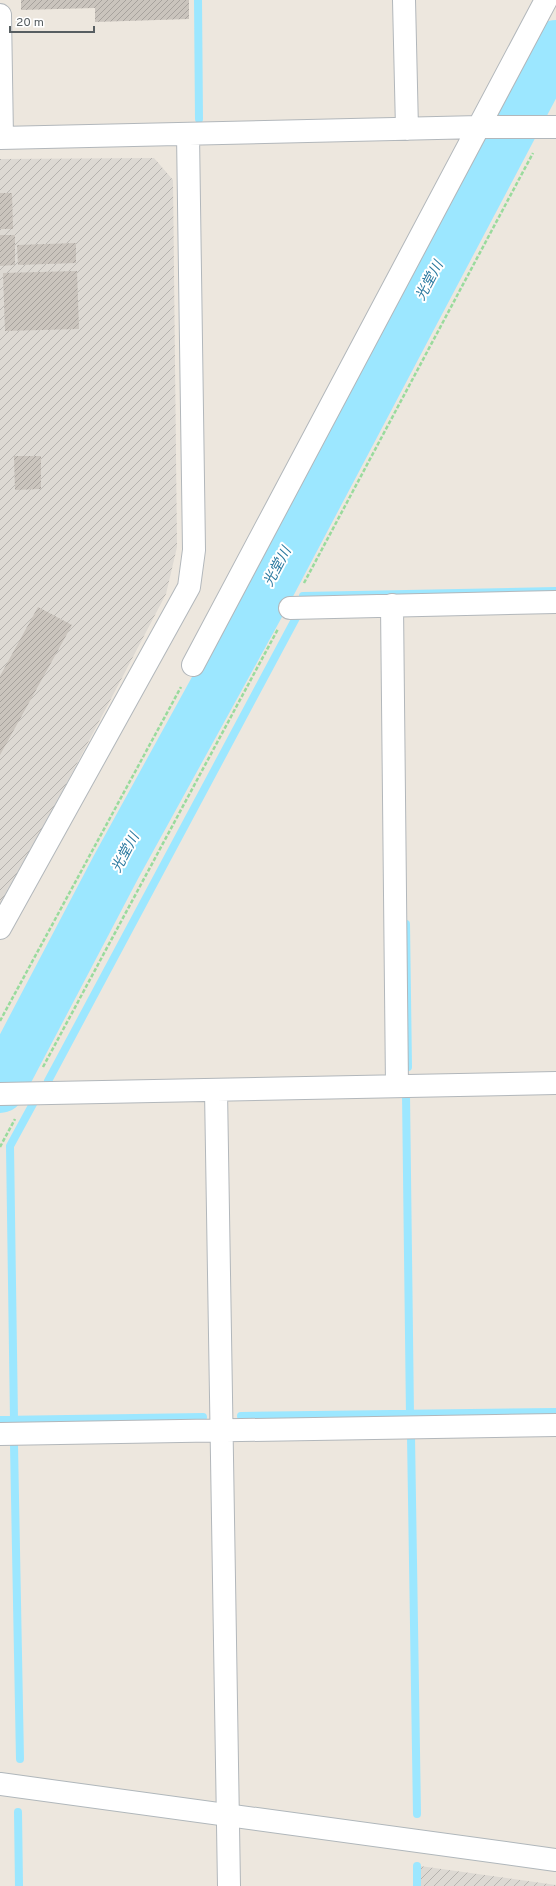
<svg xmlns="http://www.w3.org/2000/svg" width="556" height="1886" font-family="Overpass,'Noto Sans JP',sans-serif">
  <defs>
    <pattern id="industrial-furrows" width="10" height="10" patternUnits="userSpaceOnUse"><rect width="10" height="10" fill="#ddd9d3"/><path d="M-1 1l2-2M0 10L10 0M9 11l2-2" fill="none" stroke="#b6b3af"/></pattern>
    <pattern id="building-hatch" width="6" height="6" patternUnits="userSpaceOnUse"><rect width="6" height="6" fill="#cac4bd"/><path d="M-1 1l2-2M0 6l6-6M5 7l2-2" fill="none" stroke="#a7a29d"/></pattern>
  </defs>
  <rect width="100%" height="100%" fill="#ede7de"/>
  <path fill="url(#industrial-furrows)" d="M154,158l19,22 4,367 -11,47 -166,316v-751z
    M420,1866l136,19v1h-136z"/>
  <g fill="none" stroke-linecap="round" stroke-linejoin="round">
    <path stroke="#9ce7ff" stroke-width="8" d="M198,0l1,119
      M303,596l253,-5
      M406,924l2,143
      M48,1081l249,-465
      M406,1094l4,321
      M241,1416l315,-4
      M0,1420l203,-3
      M14,1420l-4,-274 24,-44
      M411,1436l6,378
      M14,1445l6,314
      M18,1812l1,74
      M417,1866v20"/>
    <path stroke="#9ce7ff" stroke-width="50" d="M0,1088l116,-221 149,-271 291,-551"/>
  </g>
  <path fill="url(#building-hatch)" d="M21,0h168v19l-94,3v-14l-74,2z
    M0,193h12l1,36h-13z
    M0,235h15v30l-15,1z
    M76,243v20l-58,2 -1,-20z
    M77,271l2,58 -74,2 -2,-58z
    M14,456h27v33l-26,1z
    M38,607l34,18 -72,130v-79z"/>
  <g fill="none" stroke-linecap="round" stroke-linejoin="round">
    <defs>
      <path id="street" d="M404,0l3,129
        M0,15l2,123
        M0,138l480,-11h76
        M392,605l5,481
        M290,608l266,-6
        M193,665l353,-665
        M0,928l189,-341 5,-37 -6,-416
        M216,1090l13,796
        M0,1094l556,-11
        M0,1434l556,-9"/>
      <path id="secondary" d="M0,1784l556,76"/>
    </defs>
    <use href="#street" stroke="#b2b7bb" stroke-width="24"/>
    <use href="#secondary" stroke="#b0b7bb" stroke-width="24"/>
    <path stroke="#99db9d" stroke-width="2.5" stroke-dasharray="4 2" stroke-linecap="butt" d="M304,583l229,-430
      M0,1021l181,-334
      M43,1067l235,-438
      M0,1147l15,-28"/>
    <use href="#street" stroke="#fff" stroke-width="22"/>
    <use href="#secondary" stroke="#fff" stroke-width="22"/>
  </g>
  <g text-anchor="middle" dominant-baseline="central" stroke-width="4" stroke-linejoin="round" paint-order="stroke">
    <g font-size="14" font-style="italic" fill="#2a799f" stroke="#fff">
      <text transform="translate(430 281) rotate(-62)">光堂川</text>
      <text transform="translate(278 567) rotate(-62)">光堂川</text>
      <text transform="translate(126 853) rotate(-62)">光堂川</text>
    </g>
  </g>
  <path d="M10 26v6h84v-6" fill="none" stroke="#575e61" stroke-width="2"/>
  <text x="16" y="26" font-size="12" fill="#575e61" stroke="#ffffff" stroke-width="3" paint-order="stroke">20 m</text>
</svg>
